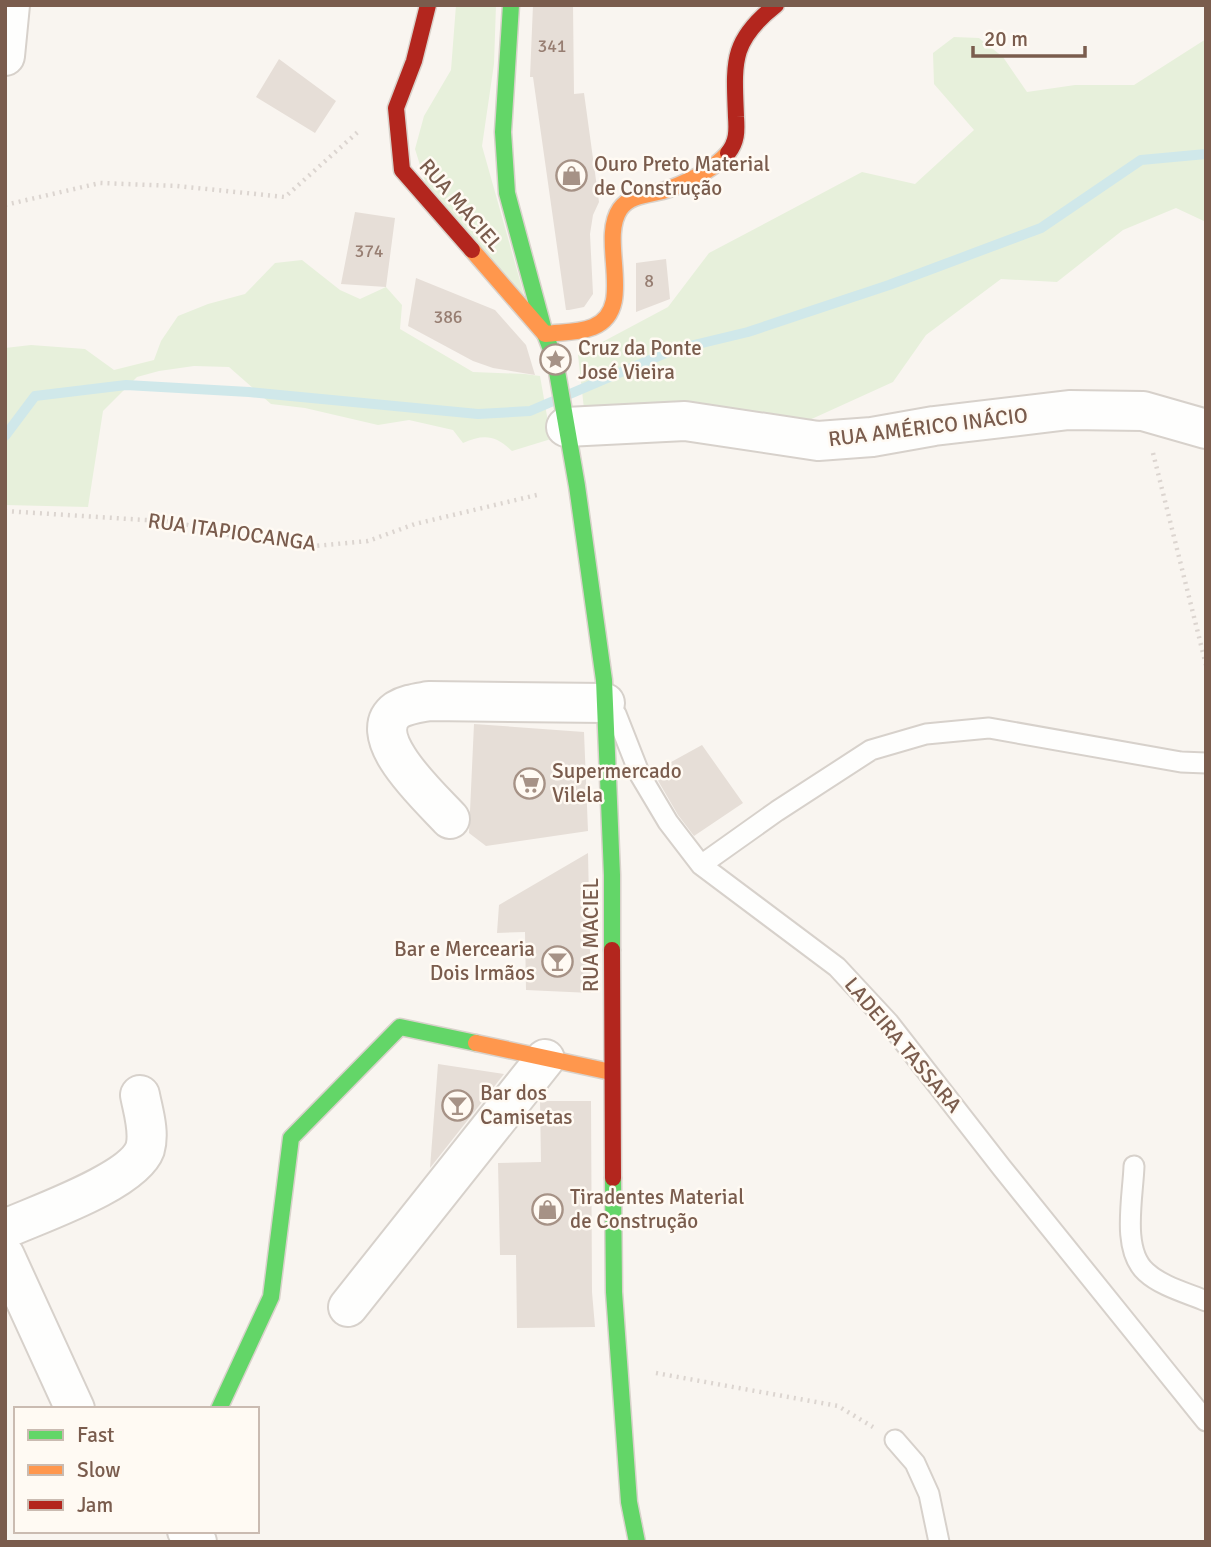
<svg xmlns="http://www.w3.org/2000/svg" width="1211" height="1547" font-family="Signika,sans-serif">
  <rect width="100%" height="100%" fill="#f9f5f0"/>
  <path fill="#e7f0db" d="M456,5h40l-2,59 -12,82 48,170 -98,-112 -17,-55 9,-33 27,-46z
    M954,37l25,1 24,19 24,35 48,-7h59l72,-46v183l-30,-14 -53,22 -66,52 -56,-3 -75,56 -33,47 -99,45 -210,-18 -6,-54 90,-48 41,-54 153,-81 53,12 59,-54 -40,-46 -1,-31z
    M302,260l38,30 20,9 26,-12 16,18 -2,24 73,43 52,2 15,2 11,63 -39,12c-17,-16 -28,-17 -49,-8l-10,-13 -44,-10 -31,5 -73,-17 -34,-4 -42,-37 -35,-1 -35,5 -22,6 -34,34 -15,96 -83,-2v-157l26,-3 54,4 29,21 40,-10 7,-19 17,-25 30,-12 37,-10 30,-31z"/>
  <g fill="none" stroke-linecap="round" stroke-linejoin="round">
    <path stroke="#d0e8ea" stroke-width="10" d="M5,436l30,-40 91,-11 123,7 229,22 52,-3 143,-61 75,-18 141,-47 152,-57 100,-68 65,-6"/>
  </g>
  <path fill="#e6ded7" d="M533,5h40l1,89 10,-1 15,109 -6,13 -3,19 3,60 -9,13 -15,3h-3l-33,-233h-3z
    M279,59l57,42 -21,32 -59,-36z
    M355,212l40,6 -9,69 -45,-3z
    M666,259l4,40 -34,13v-49z
    M416,278l79,32 31,35 9,30 -42,-7 -20,-7 -65,-35z
    M474,724l110,8 4,99 -102,15 -17,-13z
    M702,745l41,58 -49,33 -16,-21 -25,-43z
    M588,853l3,140 -65,-3 -1,-58 -28,1 2,-28z
    M438,1064l66,10 -74,94z
    M540,1101h51l1,191 3,35 -78,1 -1,-73h-16l-2,-92 43,-1z"/>
  <g fill="none" stroke-linecap="round" stroke-linejoin="round">
    <defs>
      <path id="lane" d="M616,714l24,61 28,47 33,43 136,102 52,56 113,145 204,253
        M701,865l76,-54 94,-61 55,-16 63,-6 192,34 25,1
        M1134,1166c-1,31 -13,84 12,106 15,14 41,21 60,29
        M895,1440l20,23 14,31 10,48"/>
      <path id="street" d="M5,56l5,-51
        M566,427l119,-6 133,20 54,-4 62,-11 135,-16 74,1 63,18
        M450,819c-17,-19 -89,-83 -53,-109 10,-6 21,-7 32,-9l176,2
        M5,1229c33,-15 128,-47 140,-80 5,-17 -2,-38 -5,-54
        M5,1256l70,153
        M348,1307l197,-248
        M187,1531l10,11"/>
      <path id="fast" d="M511,5l-8,127 4,61 38,141 10,26 22,126 27,194 8,195v75
        M613,1178l1,114 15,210 8,40
        M219,1409l52,-112 20,-159 109,-111 76,16"/>
      <path id="slow" d="M472,250l73,84c15,-2 33,-1 48,-7 44,-18 5,-86 27,-118 11,-16 33,-14 49,-20 21,-8 44,-19 59,-36
        M476,1043l135,29"/>
      <path id="jam" d="M428,5l-14,56 -18,47 6,62 70,80
        M728,153c9,-11 9,-22 8,-36 -2,-54 -6,-76 40,-112
        M612,950l1,228"/>
    </defs>
    <use href="#lane" stroke="#d7d1cb" stroke-width="23"/>
    <use href="#street" stroke="#d7d1cb" stroke-width="42"/>
    <use href="#fast" stroke="#d9d2cb" stroke-width="19"/>
    <use href="#slow" stroke="#d9d2cb" stroke-width="19"/>
    <use href="#jam" stroke="#d9d2cb" stroke-width="19"/>
    <path stroke="#dcd5d0" stroke-width="4.5" stroke-dasharray="2 5" stroke-linecap="butt" d="M5,205l95,-22 77,3 108,11 75,-67
      M1153,453l53,212
      M5,511l171,11 56,14 83,10 53,-5 47,-17 126,-30
      M656,1373l182,33 35,21"/>
    <use href="#lane" stroke="#fefefd" stroke-width="19"/>
    <use href="#street" stroke="#fefefd" stroke-width="38"/>
    <use href="#fast" stroke="#63d668" stroke-width="16"/>
    <use href="#slow" stroke="#ff974d" stroke-width="16"/>
    <use href="#jam" stroke="#b3261e" stroke-width="16"/>
  </g>
  <defs>
    <symbol id="shop-ring" viewBox="-11 -11 22 22"><circle r="9.5" fill="#fffaf3" stroke="#a69286" stroke-width="1.5"/><path d="M-5-2.5h2.3a2.7 3.5 0 0 1 5.4 0H5L5.5 6h-11ZM-1.5-2.5h3a1.5 2.3 0 0 0-3 0Z" fill="#a69286"/></symbol>
    <symbol id="sight-ring" viewBox="-11 -11 22 22"><circle r="9.5" fill="#fffaf3" stroke="#a69286" stroke-width="1.5"/><path d="M0-6L1.8-2.2L6-1.7L2.9 1.2L3.7 5.4L0 3.3L-3.7 5.4L-2.9 1.2L-6-1.7L-1.8-2.2Z" fill="#a69286"/></symbol>
    <symbol id="supermarket-ring" viewBox="-11 -11 22 22"><circle r="9.5" fill="#fffaf3" stroke="#a69286" stroke-width="1.5"/><path d="M-6-5.5h2.5l.6 2H6L4.5 2H-2.5L-4.4-4H-6ZM-1.5 3.2a1.3 1.3 0 1 0 .1 0ZM3 3.2a1.3 1.3 0 1 0 .1 0Z" fill="#a69286"/></symbol>
    <symbol id="bar-ring" viewBox="-11 -11 22 22"><circle r="9.5" fill="#fffaf3" stroke="#a69286" stroke-width="1.5"/><path d="M-6-5H6L.8 .8V4.5H3.5V6h-7V4.5H-.8V.8Z" fill="#a69286"/></symbol>
  </defs>
  <g fill-rule="evenodd">
    <use href="#shop-ring" x="554" y="158" width="35" height="35"/>
    <use href="#sight-ring" x="538" y="342" width="35" height="35"/>
    <use href="#supermarket-ring" x="512" y="766" width="35" height="35"/>
    <use href="#bar-ring" x="540" y="944" width="35" height="35"/>
    <use href="#bar-ring" x="440" y="1088" width="35" height="35"/>
    <use href="#shop-ring" x="530" y="1192" width="35" height="35"/>
  </g>
  <g text-anchor="middle" dominant-baseline="central" stroke-width="5" stroke-linejoin="round" paint-order="stroke">
    <g font-size="18" fill="#977e72">
      <text x="552" y="46">341</text>
      <text x="369" y="251">374</text>
      <text x="649" y="281">8</text>
      <text x="448" y="317">386</text>
    </g>
    <g font-size="21" fill="#7a5c4d" stroke="#fffaf3" text-anchor="start">
      <text x="594" y="164">Ouro Preto Material<tspan x="594" dy="24">de Construção</tspan></text>
      <text x="578" y="348">Cruz da Ponte<tspan x="578" dy="24">José Vieira</tspan></text>
      <text x="552" y="771">Supermercado<tspan x="552" dy="24">Vilela</tspan></text>
      <text x="535" y="949" text-anchor="end">Bar e Mercearia<tspan x="535" dy="24">Dois Irmãos</tspan></text>
      <text x="480" y="1093">Bar dos<tspan x="480" dy="24">Camisetas</tspan></text>
      <text x="570" y="1197">Tiradentes Material<tspan x="570" dy="24">de Construção</tspan></text>
    </g>
    <g font-size="21" fill="#7a5c4d" stroke="#fffaf3">
      <text transform="translate(461 205) rotate(49)">RUA MACIEL</text>
      <text transform="translate(928 427) rotate(-7)">RUA AMÉRICO INÁCIO</text>
      <text transform="translate(232 532) rotate(8)">RUA ITAPIOCANGA</text>
      <text transform="translate(591 935) rotate(-90)">RUA MACIEL</text>
      <text transform="translate(903 1045) rotate(50)">LADEIRA TASSARA</text>
    </g>
  </g>
  <rect width="1211" height="1547" fill="none" stroke="#7a5c4d" stroke-width="14"/>
  <rect x="14" y="1407" width="245" height="126" fill="#fffaf3" stroke="#cabbb1" stroke-width="2"/>
  <rect x="28" y="1430" width="35" height="10" fill="#63d668" stroke="#cabbb1" stroke-width="2"/>
  <text x="77" y="1442" font-size="21" fill="#7a5c4d">Fast</text>
  <rect x="28" y="1465" width="35" height="10" fill="#ff974d" stroke="#cabbb1" stroke-width="2"/>
  <text x="77" y="1477" font-size="21" fill="#7a5c4d">Slow</text>
  <rect x="28" y="1500" width="35" height="10" fill="#b3261e" stroke="#cabbb1" stroke-width="2"/>
  <text x="77" y="1512" font-size="21" fill="#7a5c4d">Jam</text>
  <path d="M973 46v10h112v-10" fill="none" stroke="#7a5c4d" stroke-width="3.5"/>
  <text x="984" y="46" font-size="21" fill="#7a5c4d" stroke="#fffaf3" stroke-width="5" paint-order="stroke">20 m</text>
</svg>
